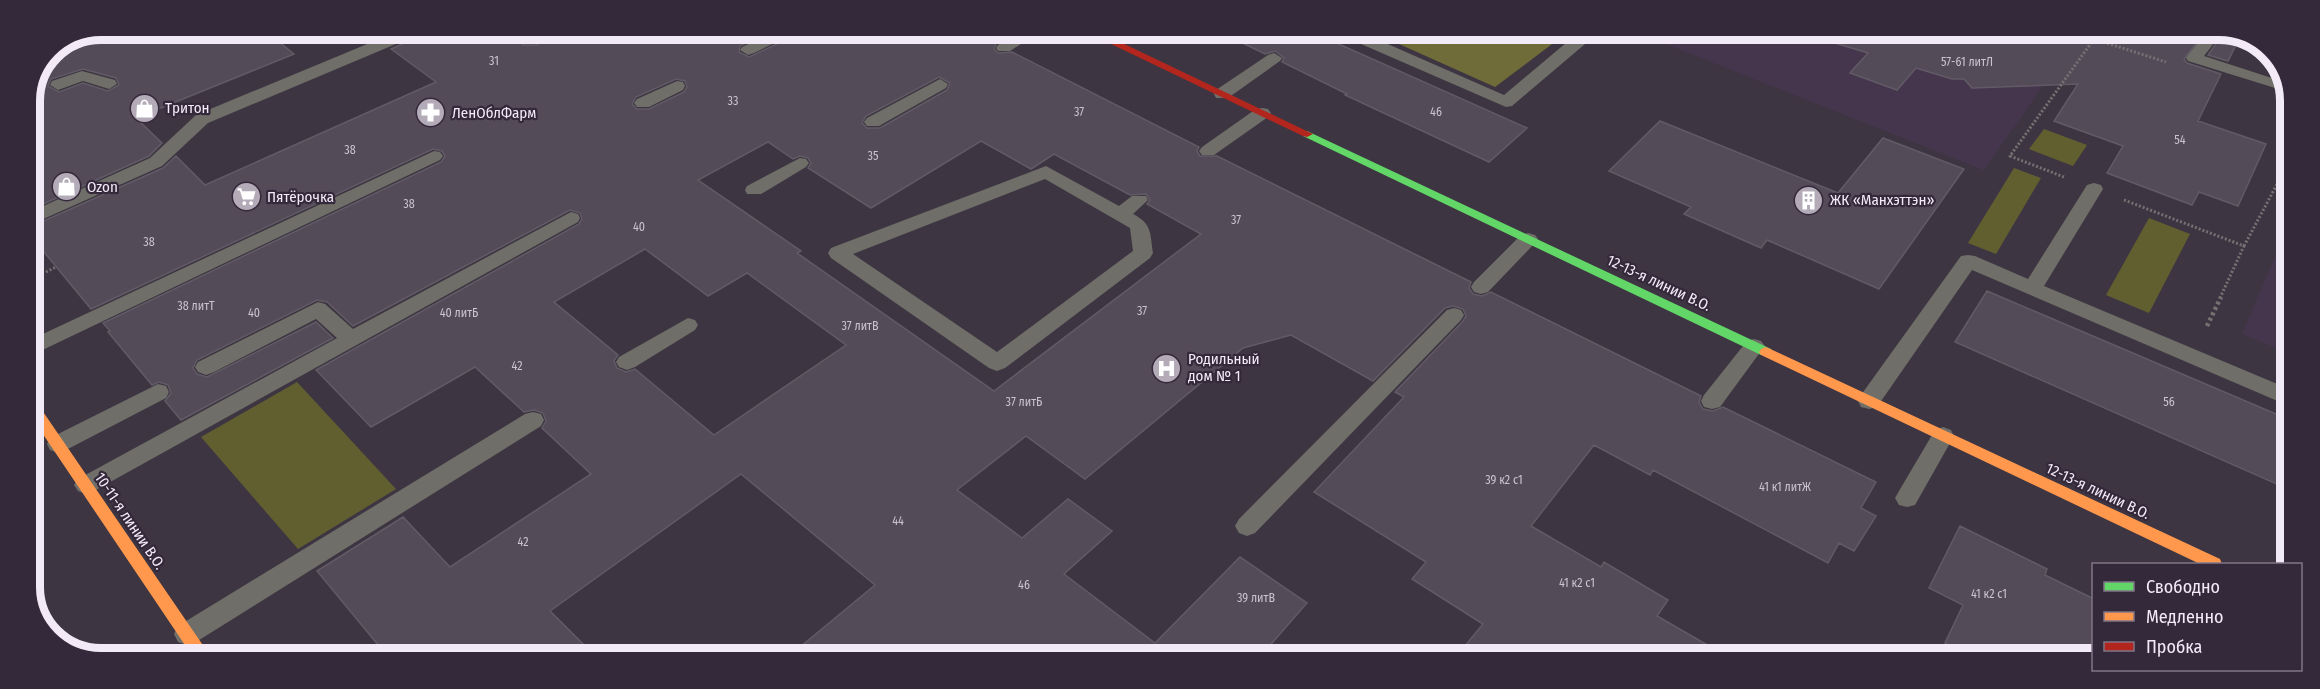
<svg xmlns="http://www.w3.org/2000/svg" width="2320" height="689" font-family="'Fira Sans Condensed',sans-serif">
  <rect width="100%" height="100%" fill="#3d3642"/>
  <path fill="#45364e" d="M1647,32h433l-96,138 -341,-135z
    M2289,224v129l-47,-19z"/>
  <path fill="#615e30" d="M2044,129l43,16 -14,21 -44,-17z
    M2014,168l27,10 -45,76 -28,-11z
    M2149,218l41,16 -41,79 -43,-18z
    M297,382l99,107 -98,60 -97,-112z"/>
  <path fill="#6f6c3a" d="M1370,31l187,1 7,3 -69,52z"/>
  <path fill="#544b59" stroke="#615b66" stroke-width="1.5" fill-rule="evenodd" d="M101,30h163l30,24 -158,64 26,25 -13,13 -119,54v-109l21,-50zM83,69l33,9 3,7 -11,6 -25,-8 -24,9 -11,-6 3,-7z
    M426,30h105l-12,10 4,5h13l24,-14h210l-30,15 -1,6 10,5 45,-21 3,-5h173l26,13 -2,5 4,4 14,-1 187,95 -2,4 3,5h17l254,126 -2,6 4,6 9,2 9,-4 210,104 -2,6 4,7 10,2 10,-4 153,75 -15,26 15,8 -22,35 -15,-8 -11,20 -175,-93 -3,5 -56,-30 -63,81 70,41 3,-5 64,38 -11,16 73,42h-275l28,-34 -71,-45 14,-17 -112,-70 90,-95 -9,-5 68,-71 3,-5 -3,-7 -10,-3 -8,2 -72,73 -82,-46 -48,13 -158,131 -59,-43 -69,54 65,48 46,-39 44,32 -48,43 91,69 85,-86 67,46 -48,55 -471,-1 87,-72 -134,-111 -191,137 46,46h-208l-71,-86 86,-54 47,50 141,-93 -49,-46 4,-7 -3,-8 -9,-3 -10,2 -49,-45 -104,60 -55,-57 263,-146 3,-5 -2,-6 -10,-3 -217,116 -26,-24 -10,-2 -120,60 -4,8 4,6 10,3 109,-55 17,16 -152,82 -16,-19 6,-8 -3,-8 -9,-3 -7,3 -44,-53 2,-1 -7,-8 338,-161 4,-6 -3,-5 -9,-2 -342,160 -61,-74v-8l133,-59 13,-12 29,29 231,-103 -45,-33 32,-14zM939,77l11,6 -3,7 -67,38h-13l-5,-5 4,-7zM676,79l9,2 2,6 -3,5 -35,17h-12l-5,-5 4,-7zM981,141l50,28 23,-15 76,41 16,-1 4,6 -3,4 54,30 -207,157 -197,-138 4,-2 -103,-71 70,-38 25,17 7,-3 8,2 3,5 -3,5 63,40zM645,249l63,47 39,-23 99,72 -132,90 -79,-66 -9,3 -9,-4 -3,-7 4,-6 -64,-53z
    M1218,31h86l2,7 8,1 7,-3 206,92 -38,34 -144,-67 2,-1 -65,-32 2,-4 -9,-7 -10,3z
    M1830,32h375l-21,27 3,4 34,11 -23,47 68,23 -28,62 -39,-14 -7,13 -85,-32 16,-27 -69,-25 24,-37 -106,4 -8,-9h-12l-36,-11 -19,22 -47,-17 18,-20 -40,-12z
    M2213,32h24l4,3 -13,26 -20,-6 12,-17z
    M1660,121l178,72 45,-55 81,31 -85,120 -112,-49 -6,8 -77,-34 7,-7 -82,-36z
    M1987,291l301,128v70l-333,-147z
    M1960,526l87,43 -2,6 49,24v60h-120l-29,-16 18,-38 -34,-17z"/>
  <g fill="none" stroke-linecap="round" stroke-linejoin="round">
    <path stroke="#747172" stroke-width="3" stroke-dasharray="2 2" stroke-linecap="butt" d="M487,31l10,6
      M2064,177l-54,-21 84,-117 72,23
      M2124,200l120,46 -24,52
      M2244,246l46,-86
      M46,272l10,-5"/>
    <path stroke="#747172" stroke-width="4.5" stroke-dasharray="3 3" stroke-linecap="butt" d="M2207,326l14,-29"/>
    <path fill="#6f6e68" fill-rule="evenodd" d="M401,30h23l-2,3 -214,90 -46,43 -132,59v-13l120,-54 46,-43z
      M536,30l22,1 -23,12h-12l-2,-3z
      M775,31h20l-2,3 -39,19 -6,2 -8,-5 2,-3z
      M1022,31h19l-31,20h-12l-2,-3 2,-3z
      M1306,31h17c-5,6 -9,7 -16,5z
      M1336,31h22l146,64 75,-63 19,1 -86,73 -6,1 -168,-73z
      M2210,33l8,5 -14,18 80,26 4,10 -100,-31 -2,-3 2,-3 16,-20z
      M1274,53l8,5 -2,3 -52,37h-12l-2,-4 2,-4 52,-35z
      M82,71l33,9 2,4 -8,5 -26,-8 -25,9 -8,-5 2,-4z
      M940,79l8,5 -2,4 -67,38h-12l-3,-4 3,-4z
      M677,81l6,1 2,4 -2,4 -34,17h-12l-3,-4 3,-4z
      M1262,108l6,1 3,4 -3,4 -54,38h-12l-3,-4 3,-4 54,-38z
      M434,151l6,1 3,4 -3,4 -410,196v-16z
      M800,158l6,1 3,4 -3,4 -45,27h-14l-2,-4 2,-4z
      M1046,166l73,40 13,-10h14l2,4 -15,14c19,10 17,18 20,39l-3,5 -145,110 -8,3 -8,-3 -158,-110 -3,-5 3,-5zM1045,179l85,49 3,23 -136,101 -144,-98z
      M2094,183l7,2 2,4 -59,97 245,103v17l-317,-136 -95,137 -8,2 -8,-2 -3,-6 3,-6 100,-139 7,-1 7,1 53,23 59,-94z
      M571,212l7,2 2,4 -2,4 -484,269 -8,3 -8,-3 -4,-6 4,-6 259,-141 -21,-19 -102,53 -8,3 -8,-3 -3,-5 3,-5 120,-60 7,2 28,25z
      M1528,233l7,2 3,4 -3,4 -47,49 -7,2 -7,-2 -3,-5 3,-5 47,-47z
      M1454,308l7,2 3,5 -3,5 -206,213 -8,3 -8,-3 -4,-7 4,-7 208,-209z
      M688,318l7,2 3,5 -3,5 -60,37 -8,3 -8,-3 -3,-5 3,-5z
      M1754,339l7,2 4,5 -4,5 -41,56 -8,2 -8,-2 -3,-6 3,-6 43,-54z
      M158,384l8,2 3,6 -3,6 -100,52 -8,3 -8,-3 -3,-6 3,-6z
      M533,412l8,2 3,6 -3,6 -345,216 -9,3 -9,-3 -4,-8 4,-8 347,-212z
      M1943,427l8,3 3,6 -39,69 -8,2 -8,-2 -4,-7 4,-7 36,-61z"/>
    <path fill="#63d668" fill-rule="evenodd" d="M1307,131l464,218 2,3 -2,3h-10l-458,-219v-4z"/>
    <path fill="#ff974d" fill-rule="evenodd" d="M1766,347l454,212 2,5h-22l-439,-209 -2,-3 2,-3z
      M30,399l5,1 176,257h-18l-163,-242z"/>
    <path fill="#b3261e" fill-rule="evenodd" d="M1084,31h13l216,103 -6,3 -4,-1z"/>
  </g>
  <defs>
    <symbol id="shop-disc" viewBox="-11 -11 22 22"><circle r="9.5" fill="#b3acb8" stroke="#34283b"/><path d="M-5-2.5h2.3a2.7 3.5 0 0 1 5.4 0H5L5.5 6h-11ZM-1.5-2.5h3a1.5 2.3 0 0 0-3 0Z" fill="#fff"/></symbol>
    <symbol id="pharmacy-disc" viewBox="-11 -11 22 22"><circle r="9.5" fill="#b3acb8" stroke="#34283b"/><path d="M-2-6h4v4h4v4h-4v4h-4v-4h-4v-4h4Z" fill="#fff"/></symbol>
    <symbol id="supermarket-disc" viewBox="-11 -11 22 22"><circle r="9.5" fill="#b3acb8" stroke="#34283b"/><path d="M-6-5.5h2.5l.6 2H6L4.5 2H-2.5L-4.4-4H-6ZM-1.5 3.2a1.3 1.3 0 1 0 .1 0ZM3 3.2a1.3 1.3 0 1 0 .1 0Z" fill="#fff"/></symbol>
    <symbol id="building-disc" viewBox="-11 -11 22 22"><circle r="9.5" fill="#b3acb8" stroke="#34283b"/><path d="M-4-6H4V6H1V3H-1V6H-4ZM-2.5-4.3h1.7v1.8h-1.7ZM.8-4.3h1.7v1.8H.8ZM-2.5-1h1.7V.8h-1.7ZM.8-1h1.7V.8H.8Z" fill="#fff"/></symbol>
    <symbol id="hospital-disc" viewBox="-11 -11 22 22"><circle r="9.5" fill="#b3acb8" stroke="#34283b"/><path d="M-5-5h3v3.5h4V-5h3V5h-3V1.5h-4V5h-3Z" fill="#fff"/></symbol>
  </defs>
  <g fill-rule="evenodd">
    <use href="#shop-disc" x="128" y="92" width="33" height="33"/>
    <use href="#pharmacy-disc" x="414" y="96" width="33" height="33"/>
    <use href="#shop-disc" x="50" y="170" width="33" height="33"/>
    <use href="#supermarket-disc" x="230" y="180" width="33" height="33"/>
    <use href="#building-disc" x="1792" y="184" width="33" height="33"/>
    <use href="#hospital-disc" x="1150" y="352" width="33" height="33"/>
  </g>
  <g text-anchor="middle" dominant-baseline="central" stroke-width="4.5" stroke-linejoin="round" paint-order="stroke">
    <g font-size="12" fill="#cac3d0">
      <text x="494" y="61">31</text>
      <text x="1967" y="62">57-61 литЛ</text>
      <text x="733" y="101">33</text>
      <text x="1079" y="112">37</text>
      <text x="1436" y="112">46</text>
      <text x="2180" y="140">54</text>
      <text x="350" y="150">38</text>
      <text x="873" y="156">35</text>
      <text x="409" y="204">38</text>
      <text x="1236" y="220">37</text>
      <text x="639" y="227">40</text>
      <text x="149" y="242">38</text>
      <text x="196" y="306">38 литТ</text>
      <text x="1142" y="311">37</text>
      <text x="254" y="313">40</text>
      <text x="459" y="313">40 литБ</text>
      <text x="860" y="326">37 литВ</text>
      <text x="517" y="366">42</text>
      <text x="1024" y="402">37 литБ</text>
      <text x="2169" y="402">56</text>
      <text x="1504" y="480">39 к2 с1</text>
      <text x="1785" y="487">41 к1 литЖ</text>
      <text x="898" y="521">44</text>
      <text x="523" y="542">42</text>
      <text x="1577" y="583">41 к2 с1</text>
      <text x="1024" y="585">46</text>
      <text x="1989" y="594">41 к2 с1</text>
      <text x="1256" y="598">39 литВ</text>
    </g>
    <g font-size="15" fill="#f2ebf7" stroke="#34283b" text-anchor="start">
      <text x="165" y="108">Тритон</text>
      <text x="452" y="113">ЛенОблФарм</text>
      <text x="87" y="187">Ozon</text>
      <text x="267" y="197">Пятёрочка</text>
      <text x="1830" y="200">ЖК «Манхэттэн»</text>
      <text x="1188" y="359">Родильный<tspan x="1188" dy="17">дом № 1</tspan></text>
    </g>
    <g font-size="15" fill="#f2ebf7" stroke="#34283b">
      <text transform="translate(1659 283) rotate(25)">12-13-я линии В.О.</text>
      <text transform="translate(2098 491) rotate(25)">12-13-я линии В.О.</text>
      <text transform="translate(130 521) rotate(56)">10-11-я линии В.О.</text>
    </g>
  </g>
  <path d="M0 0H2320V689H0ZM101 40H2219A61 61 0 0 1 2280 101V587A61 61 0 0 1 2219 648H101A61 61 0 0 1 40 587V101A61 61 0 0 1 101 40Z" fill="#34283b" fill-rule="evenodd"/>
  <path fill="none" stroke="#f2ebf7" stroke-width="8" d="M101 40H2219A61 61 0 0 1 2280 101V587A61 61 0 0 1 2219 648H101A61 61 0 0 1 40 587V101A61 61 0 0 1 101 40Z"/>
  <rect x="2092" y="563" width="210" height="108" fill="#34283b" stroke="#807686" stroke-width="1.5"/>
  <rect x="2104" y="582" width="30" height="9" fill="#63d668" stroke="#807686" stroke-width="1.5"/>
  <text x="2146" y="593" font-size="18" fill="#f2ebf7">Свободно</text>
  <rect x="2104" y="612" width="30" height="9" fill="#ff974d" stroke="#807686" stroke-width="1.5"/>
  <text x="2146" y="623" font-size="18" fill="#f2ebf7">Медленно</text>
  <rect x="2104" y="642" width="30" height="9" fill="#b3261e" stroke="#807686" stroke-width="1.5"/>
  <text x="2146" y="653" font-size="18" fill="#f2ebf7">Пробка</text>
</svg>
